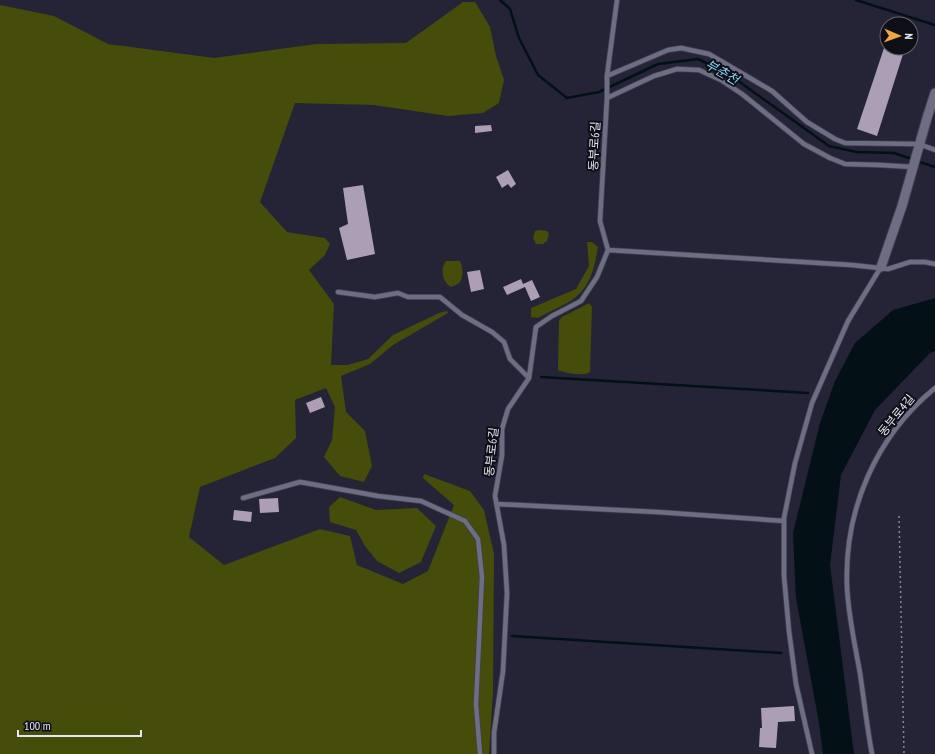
<svg xmlns="http://www.w3.org/2000/svg" width="935" height="754" font-family="'PT Sans Narrow','Noto Sans KR',sans-serif">
  <rect width="100%" height="100%" fill="#242436"/>
  <path fill="#464c0a" d="M463,2h12l15,25 6,29 8,24 -5,23 -16,10 -35,3 -74,-11 -79,-2 -35,99 27,30 38,6 5,6 -5,11 -16,15 25,34 -3,61h17l20,-6 25,-24 46,-22 8,-2 1,2 -55,32 -23,19 -29,12 5,36 19,19 7,35 -8,16 -24,-6 -16,-19 8,-17 3,-33 -9,-19 -31,12 1,38 -21,20 -75,29 -11,50 35,28 96,-36 30,7 7,29 46,19 25,-13 26,-66 -31,-27 1,-4 46,17 14,19 10,44 -1,138 -4,62h-489v-749l54,11 54,28 106,14 102,-14 90,-1z
    M540,230l7,1 2,3 -2,7 -4,3h-7l-3,-6 2,-7z
    M587,242h5l6,5c-3,18 -7,38 -22,50 -8,7 -28,15 -38,21l-7,-1v-9l45,-19 13,-23z
    M446,261h14c3,6 4,17 -1,22 -2,2 -6,3 -8,4 -9,-5 -11,-19 -5,-26z
    M589,303l3,4 -2,65c-7,5 -24,1 -32,-2l1,-49 3,-4z
    M340,497l36,13 41,-2 19,18 -15,36 -22,11 -22,-12 -12,-15 -9,-16 -26,-8 -1,-15z"/>
  <path fill="#031016" d="M935,298v53l-5,2 -55,57 -34,65 -11,90 24,189h-31l-4,-31 -23,-125 -3,-65 27,-110 15,-42 20,-38 38,-33z"/>
  <g fill="none" stroke-linecap="round" stroke-linejoin="round">
    <path stroke="#031016" stroke-width="2.5" d="M500,0l10,9 9,29 19,37 29,23 32,-6 59,-28 40,-5 29,14 102,73 28,6 37,1 18,6
      M856,0l79,25
      M917,161l18,6
      M541,377l267,16
      M512,636l269,17"/>
  </g>
  <path fill="#ac9eb4" d="M884,48h21l-28,88 -20,-7z
    M491,125l1,6 -17,2v-7z
    M508,170l8,14 -5,4 -3,-4 -6,4 -6,-11z
    M363,185l12,69 -28,6 -8,-32 9,-4 -5,-36z
    M480,270l4,19 -13,3 -4,-20z
    M521,279l2,5 9,-4 8,17 -9,4 -6,-14 -18,8 -4,-8z
    M321,397l4,10 -15,6 -4,-10z
    M278,498l1,14 -19,1 -1,-14z
    M234,510l18,2 -1,10 -18,-2z
    M794,706l1,15 -17,1 -2,26 -17,-1 1,-19h2l-1,-20z"/>
  <g fill="none" stroke-linecap="round" stroke-linejoin="round">
    <defs>
      <path id="service" d="M607,76l61,-26 13,-2 28,6 63,37 35,31 28,17 10,4 74,1 16,6
        M607,98l47,-22 23,-7 22,1 22,10 21,14 62,50 26,14 15,6 35,1 33,2
        M608,250l244,15 36,4 22,-7h15l10,2
        M338,292l37,5 23,-4 10,4h32l22,18 30,17 12,10 6,17 19,19
        M243,498l57,-16 78,14 43,5 44,20 13,18 4,38 -6,127 4,50
        M497,504l160,8 127,9
        M494,754v-21l9,-62 4,-78 -3,-48 -9,-49 7,-41v-26l6,-20 21,-31 7,-51 16,-11 29,-15 16,-24 11,-27 -8,-29 7,-123v-22l10,-76
        M812,754l-16,-70 -7,-53 -5,-55v-58l11,-55 17,-60 36,-82 33,-54
        M872,754c-5,-27 -8,-54 -12,-81 -5,-28 -12,-59 -13,-87 -3,-76 29,-150 88,-198"/>
      <path id="minor" d="M881,267l21,-61 25,-88 8,-25"/>
    </defs>
    <use href="#service" stroke="#424050" stroke-width="6"/>
    <use href="#minor" stroke="#424050" stroke-width="11"/>
    <path stroke="#878797" stroke-width="1.5" stroke-dasharray="2 3" stroke-linecap="butt" d="M899,516l5,238"/>
    <use href="#service" stroke="#6d6d83" stroke-width="4.5"/>
    <use href="#minor" stroke="#6d6d83" stroke-width="9"/>
  </g>
  <g text-anchor="middle" dominant-baseline="central" stroke-width="4" stroke-linejoin="round" paint-order="stroke">
    <g font-size="12" fill="#e6e6f3" stroke="#0e0e16">
      <text transform="translate(594 146) rotate(-87)">동부로6길</text>
      <text transform="translate(896 415) rotate(-51)">동부로4길</text>
      <text transform="translate(491 452) rotate(-84)">동부로6길</text>
    </g>
    <g font-size="13" font-style="italic" fill="#89d8fc" stroke="#0e0e16">
      <text transform="translate(722 72) rotate(30)">부춘천</text>
    </g>
  </g>
  <g transform="translate(899 36) rotate(92)"><circle r="19" fill="#0e0e16" stroke="#64646e"/>
  <path d="M0-3L7 15L0 10L-7 15Z" fill="#f0a63f"/>
  <text y="-6" font-size="11" font-weight="bold" text-anchor="middle" fill="#e6e6f3">N</text>
  </g>
  <path d="M18 730v6h123v-6" fill="none" stroke="#e6e6f3" stroke-width="2"/>
  <text x="24" y="730" font-size="12" fill="#e6e6f3" stroke="#0e0e16" stroke-width="3" paint-order="stroke">100 m</text>
</svg>
